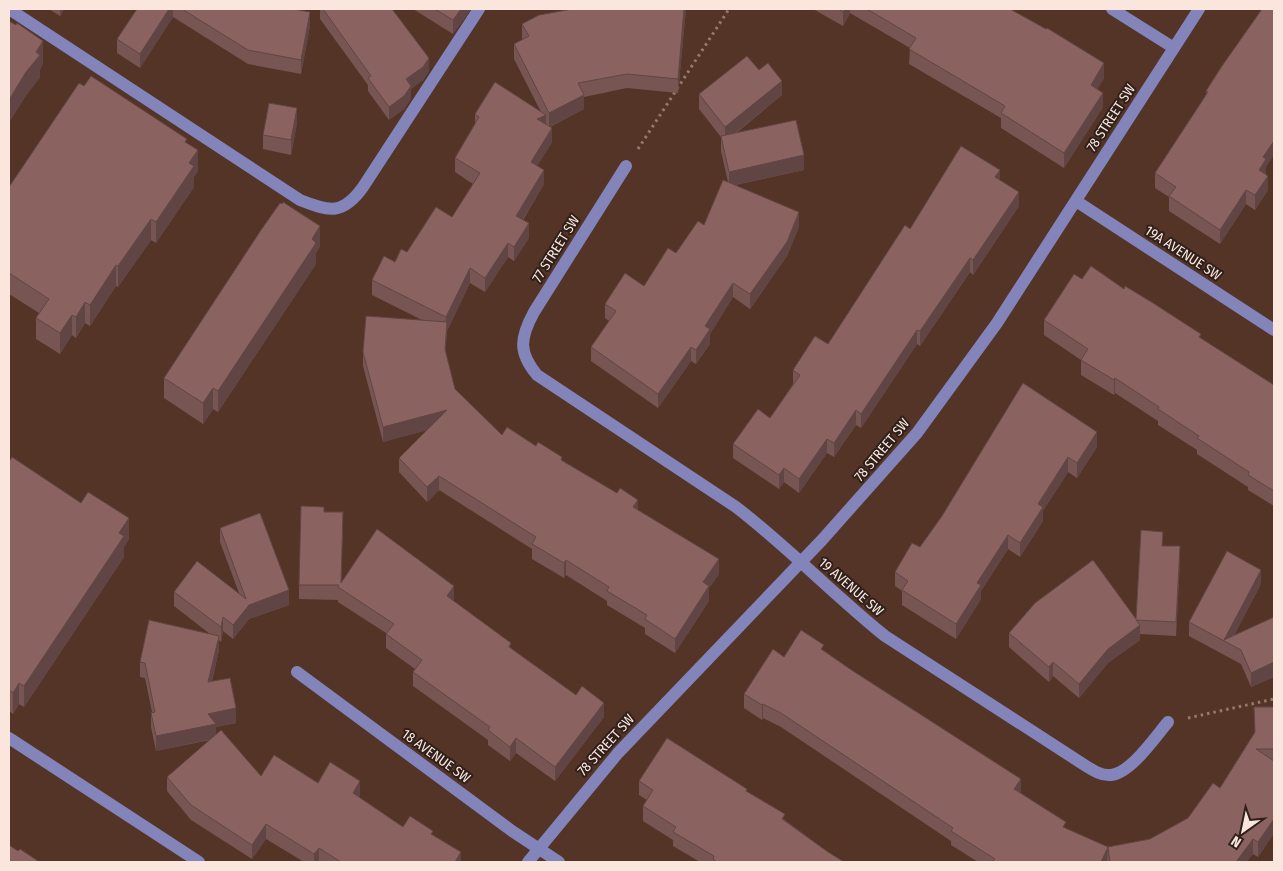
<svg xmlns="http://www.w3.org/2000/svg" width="1283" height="871" font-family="'Fira Sans Condensed',sans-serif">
  <rect width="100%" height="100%" fill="#543427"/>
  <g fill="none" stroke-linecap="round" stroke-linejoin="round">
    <path stroke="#967a6f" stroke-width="3" stroke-dasharray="2.5 4" stroke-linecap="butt" d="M638,149l91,-140
      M1188,718l86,-19"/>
    <path stroke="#8284ba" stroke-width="12" d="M9,9l291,191c30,12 43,15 63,-13l116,-178
      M1112,9l62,39
      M626,166l-92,146c-14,26 -16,40 3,63l199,132c52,40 98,88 149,129l201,130c8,5 16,10 25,9 20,-2 44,-38 57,-53
      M1076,201l198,129
      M297,672l215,159 47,31
      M9,738l190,124
      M528,862l90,-109 204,-213 95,-107 80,-110 202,-314"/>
  </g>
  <path fill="#775553" d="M49,9h15l-4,7z
    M137,9h156l17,17 -9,48 -53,-10 -75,-47 -33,51 -23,-15v-14z
    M320,9h72l37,62 -6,9 -12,9v10l-7,10 -15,11 -21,-29v-6l-48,-66z
    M413,9h58l-18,25z
    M572,9h114l-8,84 -51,-5 -43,9v12l-34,18 2,15 -15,24 7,18 -21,36 6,18 -15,23 -6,-4 -23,35 -15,-9 -23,48 -2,21 10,37 47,46 34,11 26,15 76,49 81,64 -10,14v13l-34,52 -30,-19v-6l-38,-23v-4l-41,-26 -2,3 -32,-19v-10l-93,-59 -12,12 -28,-30v-14l28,-28 -44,12 -20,-76v-14l61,-31 -52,-26v-15l35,-28 45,-35 21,-33 -18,-12v-14l20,-34v-10l66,-2 -27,-53v-15l9,-4 -1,-2v-14z
    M813,9h197l94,69 -7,11 6,18 -39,61 -63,-40v-10l-92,-54 1,-16 -60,-35 -7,13z
    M1222,66l44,101v7l2,16 -13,20 -9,-6 -26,40 -51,-33v-14l-14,-9v-15l51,-78v-4z
    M759,70l23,25 -47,39 69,36 -69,15 64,42 -12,29 -37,53 -17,-12 -23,37v10l-14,20 -5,-3 -33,47 -67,-47v-14l18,-26 -4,-3v-14l39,-18 60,-61 24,-43 -7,-31v-14l-22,-28v-15z
    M84,86l103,57 11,28 -4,6v10l-38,56 -5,-3 -33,47 -2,-1 -26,40 -5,-3 -9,15 -4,-3 -12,19 -24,-15v-21l3,-5 -30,-19v-107z
    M297,123l-6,32 -28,-6v-14z
    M1000,180l19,26 -46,69 -3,-3 -50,74 -3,-2 -56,84 -5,-3 -22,32 -7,-4 -28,40 -15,-11 -5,7 -46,-31v-14l37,-26 23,-34v-14l35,-26 82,-115z
    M320,247l-4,6v11l-98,148 -5,-3 -10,15 -39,-26v-20z
    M1082,279l42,10 150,96v121l-26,-16v-3l-51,-33v-4l-39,-25v-4l-43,-28 -1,2 -33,-20v-15l-37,-25v-15z
    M1023,383l74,64 -20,31 -9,-6 -25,39v10l-23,36 -12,-8 -27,42v8l-25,40 -54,-34v-14l-7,-5v-14l25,-25 22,-31z
    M9,462l120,77 -5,8v10l-100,150 -5,-3 -6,10 -4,-3z
    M324,512l19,15 -2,55 113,19 57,47 93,69 -49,64 -39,-28 -6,8 -22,-16v-5l-75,-54v-14l2,-3 -29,-21v-15l-48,-31v-2l-39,-1v-14z
    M220,528l69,77 -40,14 -16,20 -10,-8 -2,11 -2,-2v10l-7,31 24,42 -20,4v7l45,42 57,7 42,12 -1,2 44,30 30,8 22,27h-151l-38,-23 -14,20 -61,-39 -24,-29v-14l43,-37 -54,11 -5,-24v-14l1,-1 -7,-34 -5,-1v-15l70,-28 -36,-28v-14l65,1 -19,-51z
    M1163,546l17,15 -4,75 -36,-2v6l-32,23 -29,35 -26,-22 -4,6 -40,-35v-14l127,-14z
    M1261,584l-27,51 40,-18v60l-23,10 -10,-23 -52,-28v-14z
    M824,651l197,142 45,36 42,18 42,-8 38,-21 32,-30 54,-81v126l-16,24 -5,-3 -7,8h-138v-1l-1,1h-129l-27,-17v-4l-170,-114 -18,-9 -1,2 -18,-12v-14l40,-37z
    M639,781l108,11 81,60 16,10h-144l-27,-16v-6l-30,-19v-15l4,-6 -8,-5z"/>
  <path fill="#614544" d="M60,9h4l-4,7z
    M169,9h4v8l-33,51v-14z
    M461,9h10l-18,25v-14z
    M684,9h2l-8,84v-14z
    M845,9h5v4l-7,13v-14z
    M310,12v14l-9,48v-14z
    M43,41v23l-3,6v8l-14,18 -17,27v-23l27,-48z
    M429,58v13l-6,9 -12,9v10l-7,10 -15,11v-13l17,-28z
    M1104,63v15l-13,21v-14z
    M782,81v14l-57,46v-14z
    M1103,93v14l-39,61v-15z
    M584,95v14l-35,18v-14z
    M297,108v15l-6,32v-15z
    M546,115v14l-9,-10z
    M552,128v14l-21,34v-14z
    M1274,141v14l-8,12v7l-7,10v-14l4,-13z
    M198,150v21l-4,6v10l-38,56v-21l33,-59z
    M804,155v15l-75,16v-14z
    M544,170v14l-28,46v-14z
    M1000,170v15l-5,-8z
    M1268,176v14l-13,20v-15z
    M1246,190v14l-26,40v-14z
    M1019,192v14l-46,69v-15z
    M799,212v15l-12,29 -37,53v-15z
    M151,219v21l-33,47v-21z
    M529,223v15l-15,23v-14z
    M320,226v21l-4,6v11l-98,148v-21l94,-152z
    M508,243v14l-23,35v-14z
    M970,258v14l-50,74v-15z
    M116,265v21l-26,40v-21z
    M470,268v15l-23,48 -2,32 1,-46z
    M733,283v14l-23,37v10l-14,20v-14l9,-24z
    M85,302v21l-9,15v-21z
    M72,315v20l-12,19v-21z
    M917,330v14l-56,84v-14z
    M691,347v14l-33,47v-14z
    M1115,378v15l-1,2v-15z
    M213,388v21l-10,15v-21z
    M447,410v15l-64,17v-15z
    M856,410v15l-22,32v-14z
    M1097,432v15l-20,31v-15z
    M827,439v14l-28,40v-14z
    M1068,457v15l-25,39v10l-23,36v-14l18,-39z
    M784,468v14l-5,7v-14z
    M439,476v14l-12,12v-15z
    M638,500v14l-5,-7z
    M129,518v21l-5,8v10l-100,150v-21z
    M1008,535v14l-27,42v8l-25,40v-15l21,-41z
    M1180,546v15l-4,75v-14z
    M719,559v15l-10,14v13l-34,52v-14l28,-57z
    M566,560v15l-2,3v-15z
    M1261,570v14l-31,60 -6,-4z
    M454,586v15l-7,10v-15z
    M289,590v15l-40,14 -16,20v-14l16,-20z
    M223,617v14l-2,11v-15z
    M1140,625v15l-32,23 -29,35v-14l29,-35z
    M219,636v14l-11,46v-14z
    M1053,662v14l-4,6v-15z
    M1274,662v15l-23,10v-14z
    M19,683v21l-6,10v-21z
    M604,703v14l-49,64v-14z
    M763,704v14l-1,2v-15z
    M236,708v15l-20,4v11l-60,13v-15l52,-22z
    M516,738v15l-6,8v-14z
    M1021,779v14l-7,-4z
    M360,781v14l-7,12v-14z
    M1274,819v14l-16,24v-15z
    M266,824v15l-14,20v-14z
    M1253,839v15l-7,8h-10z
    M1108,847l-1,15h-6z
    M319,848v14h-5v-8z
    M461,852v10h-6z"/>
  <path fill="#8a6361" stroke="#614544" d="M137,9h32l-29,45 -23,-15z
    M182,9h111l17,3 -9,48 -53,-10z
    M323,9h69l37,49 -6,9 -17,12 5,7 -7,10 -15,11 -21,-29 3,-2z
    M435,9h26l-8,11z
    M572,9h112l-6,70 -51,-5 -49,9 6,12 -35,18 -35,-69 15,-8 -7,-12 17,-9z
    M838,9h7l-2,3z
    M867,9h143l36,20 1,-1 57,35 -13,22 12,8 -39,60 -63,-40 4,-7 -96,-57 7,-11z
    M1262,9h12v132l-11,16 3,2 -7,11 9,6 -13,19 -9,-5 -26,40 -51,-34 7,-9 -21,-14 53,-81 -2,-1 16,-25z
    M9,21l7,4 1,-2 26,18 -7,11 4,3 -14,17 -17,28z
    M747,56l12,14 9,-7 14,18 -57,46 -26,-33z
    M91,76l96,63 -2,3 13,8 -9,13 5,3 -38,56 -5,-3 -33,47 -2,-1 -26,40 -5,-3 -9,15 -4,-2 -12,18 -24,-15 13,-19 -40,-26v-86l70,-104 5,3z
    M495,82l51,33 -9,4 15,9 -21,34 13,8 -28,46 13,7 -15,24 -6,-4 -23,35 -15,-10 -24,49 -74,-37 12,-24 11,6 6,-13 6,3 29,-45 16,10 28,-44 -25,-15 24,-41 -4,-3z
    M269,103l28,5 -6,32 -28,-5z
    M796,120l8,35 -75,17 -8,-36z
    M961,146l39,24 -5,7 24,15 -46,68 -3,-2 -50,73 -3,-1 -56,84 -5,-4 -22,33 -7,-4 -28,40 -15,-11 -5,7 -46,-31 25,-35 12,9 30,-43 -7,-5 22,-34 13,8 77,-119 5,4z
    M723,180l76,32 -12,30 -37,52 -17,-11 -28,43 5,3 -14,21 -5,-3 -33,47 -67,-47 25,-36 -11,-7 20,-31 19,13 24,-38 8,5 22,-32 6,4z
    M283,202l37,24 -8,13 4,4 -98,148 -5,-3 -10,15 -39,-25 97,-148 19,-27 2,1z
    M1091,266l33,23 1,-3 28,17 48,31 -2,3 75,48v106l-26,-16 1,-3 -52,-34 2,-2 -41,-27 1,-2 -44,-29 -1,2 -33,-20 7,-11 -44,-29 30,-46 8,5z
    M366,316l81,6 -2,27 10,40 47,46 5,-8 29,19 2,-4 24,15 -1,3 56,33 3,-5 18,12 -5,7 86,52 -16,23 6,4 -34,53 -30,-20 2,-4 -40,-24 2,-4 -43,-27 -2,3 -32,-19 4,-7 -97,-61 -12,11 -28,-29 48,-48 -64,17 -20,-75z
    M1023,383l74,49 -20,31 -9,-6 -30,47 5,3 -23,36 -12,-8 -31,48 4,2 -25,39 -54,-34 6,-9 -13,-9 17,-29 8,4 22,-31z
    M12,457l69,46 7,-11 41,26 -10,15 5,3 -100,150 -5,-3 -6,10 -4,-3v-228z
    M301,506l23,1v5h19l-2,71 36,-54 77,57 -7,10 64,47 -2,4 67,48 6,-9 22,17 -49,64 -39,-29 -6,9 -22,-17 2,-3 -77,-55 9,-12 -36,-26 8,-10 -56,-37 1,-2h-40z
    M260,513l29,77 -40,15 -16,20 -10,-8 -2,10 -47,-35 23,-31 49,38 -26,-71z
    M1141,530l22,2 -1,14h18l-4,76 -40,-2 4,5 -32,24 -29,35 -26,-22 -4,5 -40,-34 26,-30 58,-43 43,59z
    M1227,551l34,19 -37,70 50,-23v45l-23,11 -10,-23 -52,-28z
    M149,620l70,16 -11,46 22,-4 6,30 -28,6 8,10 -60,12 -5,-23 4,-1 -10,-49 -5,-1z
    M801,630l23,15 -3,4 32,22 168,108 -7,10 52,33 -3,5 45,20 -7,15h-109l3,-3 -44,-28 2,-3 -172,-115 -18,-9 -1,1 -18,-11 29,-45 11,8z
    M1254,707h20v42h-18l18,12v58l-16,23 -5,-3 -17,23h-126l-2,-15 42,-8 38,-21 25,-35 7,5 35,-56z
    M221,730l40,46 13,-21 44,28 12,-21 30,19 -7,12 50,34 7,-11 23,15 -2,3 30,18 -6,10h-114l-22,-14 -5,6 -48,-30 -14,21 -61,-40 -24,-28z
    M667,738l80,51 -1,2 39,23 -3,5 46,33 16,10h-127l-4,-3 1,-3 -41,-24 3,-5 -33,-21 10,-16 -14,-9z
    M9,845l9,6 2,-2 18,12 -1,1h-28z"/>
  <g text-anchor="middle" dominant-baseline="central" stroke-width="4" stroke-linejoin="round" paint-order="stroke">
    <g font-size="14" fill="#fbe6de" stroke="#2f201a">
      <text transform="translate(1111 118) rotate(-57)">78 STREET SW</text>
      <text transform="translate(556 249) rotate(-58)">77 STREET SW</text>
      <text transform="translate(1183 253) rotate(33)">19A AVENUE SW</text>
      <text transform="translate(882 450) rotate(-50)">78 STREET SW</text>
      <text transform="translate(851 587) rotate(41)">19 AVENUE SW</text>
      <text transform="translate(606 745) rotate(-48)">78 STREET SW</text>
      <text transform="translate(436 756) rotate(36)">18 AVENUE SW</text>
    </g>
  </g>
  <rect width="1283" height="871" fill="none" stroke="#fbe6de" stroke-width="20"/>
  <g transform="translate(1243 831) rotate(213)" stroke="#2f201a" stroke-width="4" paint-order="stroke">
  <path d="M0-4L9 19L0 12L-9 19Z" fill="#fbe6de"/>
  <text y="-8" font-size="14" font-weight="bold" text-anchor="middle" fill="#fbe6de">N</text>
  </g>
</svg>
